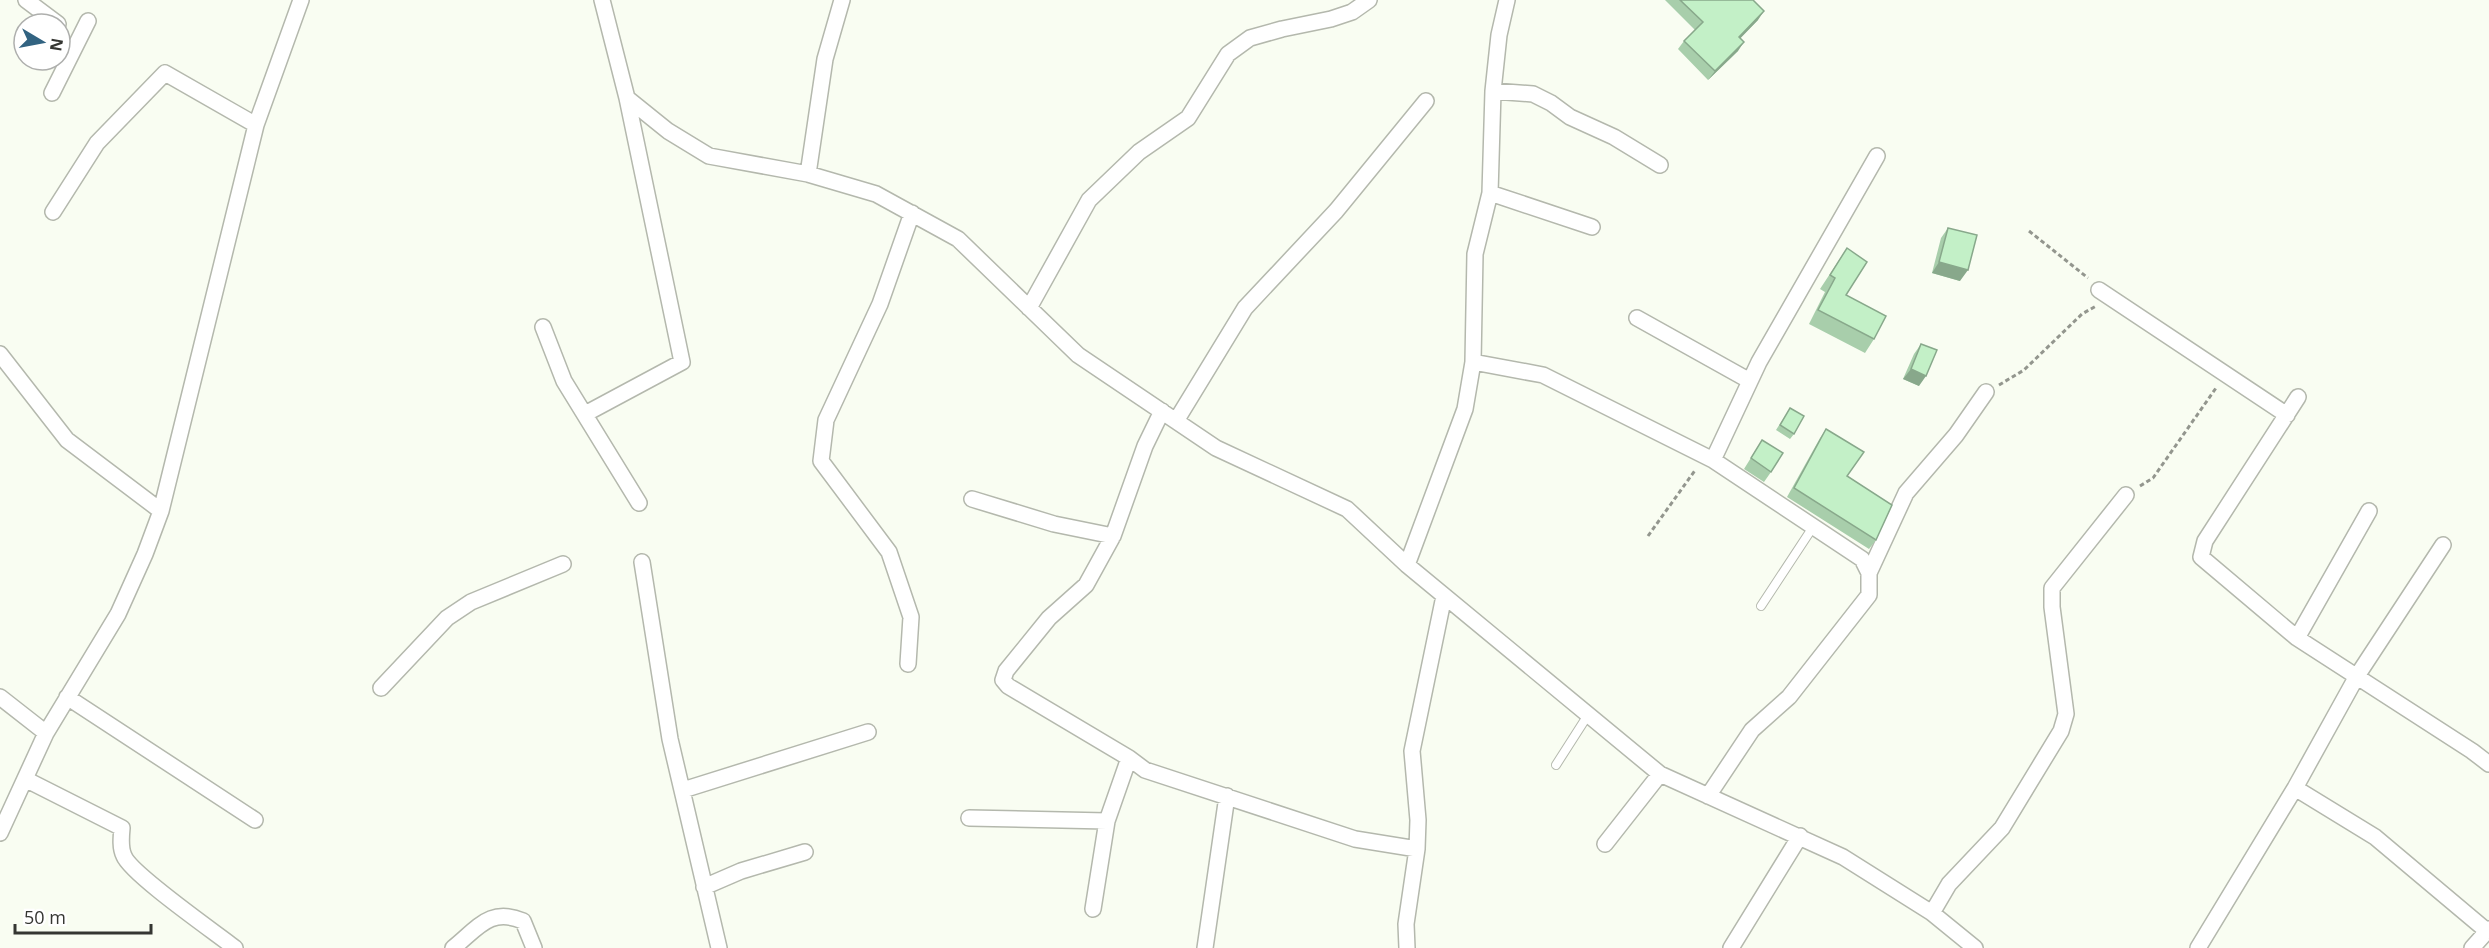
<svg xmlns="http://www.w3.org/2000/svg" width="2489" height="948" font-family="'Open Sans',sans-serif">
  <rect width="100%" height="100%" fill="#f9fdf2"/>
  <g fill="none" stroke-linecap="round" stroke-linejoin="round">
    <defs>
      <path id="service" d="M1761,606l52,-79
        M1556,765l32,-50"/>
      <path id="minor" d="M26,0l32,24
        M602,0l25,98 41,33 41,25 99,18 68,20 82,45 120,116 138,93 131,61 60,56 253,209 183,83 89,56 43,35
        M1493,91l40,3 18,9 19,14 44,20 46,28
        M52,93l36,-72
        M808,174l17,-115 17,-59
        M1490,193l102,34
        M53,212l44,-69 68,-70 91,52
        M2099,290l188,125
        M1029,308l60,-108 50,-48 49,-34 40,-64 22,-16 32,-9 49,-10 21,-7 17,-12
        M1637,318l113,63
        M543,327l21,54 75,122
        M0,354l67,86 94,71
        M1473,362l70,13 170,85 149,99 7,14v22l-80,102 -37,33 -44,66
        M2298,397l-93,144 -4,16 96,81 175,113 17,13
        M1162,411l-17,35 -32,90 -27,49 -37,33 -43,53 -3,9 5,6 121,72 16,12 210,69 62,10
        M585,414l97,-52 -55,-264
        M1176,421l69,-113 91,-97 90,-110
        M1713,460l46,-98 118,-206
        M972,499l82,25 59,12
        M642,562l28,177 49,209
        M1407,565l58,-156 8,-47 2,-108 15,-61 3,-102 6,-56 8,-35
        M1869,573l37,-80 50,-58 30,-43
        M2297,638l72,-127
        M908,664l3,-47 -22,-65 -68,-91 5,-41 54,-116 32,-91
        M381,688l66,-70 24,-16 92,-38
        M0,697l46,36
        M67,697l188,123
        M25,779l97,49c-1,10 -2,20 2,28 7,18 92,77 111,92
        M2295,788l80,49 112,94
        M683,790l185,-58
        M969,818l138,3
        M0,833l46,-100 72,-119 27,-60 16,-43 95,-386 45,-125
        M1605,844l55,-70
        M704,887l37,-16 64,-19
        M1093,909l14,-88 22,-63
        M1932,913l17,-29 53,-56 59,-97 5,-17 -14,-107v-19l74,-93
        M453,948c25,-20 37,-41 70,-27l11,27
        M1205,948l22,-152
        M1407,948l-1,-24 11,-75 1,-29 -6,-69 32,-155
        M1731,948l69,-112
        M2198,948l97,-160 62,-112 86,-131
        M2472,948l17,-19"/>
    </defs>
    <use href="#service" stroke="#b4b8ad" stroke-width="10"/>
    <use href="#minor" stroke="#b4b8ad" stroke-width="18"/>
    <path stroke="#93968e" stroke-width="3" stroke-dasharray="4.5 3" stroke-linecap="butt" d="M2029,231l59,47
      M1999,385l25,-15 58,-56 14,-8
      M2140,486l13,-8 63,-90
      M1648,536l48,-67"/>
    <use href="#service" stroke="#fff" stroke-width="8"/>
    <use href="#minor" stroke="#fff" stroke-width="15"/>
  </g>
  <path fill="#a8ceab" d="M1665,0h88l5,20 -18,18 -2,13 -30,29 -30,-31 6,-8 11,-11z
    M1948,228l12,53 -28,-8 9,-35z
    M1847,248l-1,47 28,44 -9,14 -56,-29 16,-32 -5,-3z
    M1921,344l-2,42 -16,-7 11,-25z
    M1787,413l7,21 -4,5 -14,-9z
    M1826,429l50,111 -7,9 -82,-52 33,-59z
    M1762,440l9,32 -7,10 -20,-13z"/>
  <path fill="#88a88b" d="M1764,11l-6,9 -25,26 6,-9z
    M1744,42l-6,9 -30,29 7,-9z
    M1939,262l29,8 -8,11 -28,-8z
    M1911,369l15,7 -7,10 -16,-7z"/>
  <path fill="#c3f0c7" stroke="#88a88b" stroke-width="1.5" d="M1680,0h73l11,11 -25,26 5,5 -29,29 -31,-30 19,-19z
    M1948,228l29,7 -9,35 -29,-8z
    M1847,248l20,14 -21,33 40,21 -12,23 -56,-29 17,-32 -5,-3z
    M1921,344l16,6 -11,26 -15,-7z
    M1790,408l14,8 -10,18 -14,-9z
    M1826,429l38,23 -17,24 45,29 -16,35 -82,-52z
    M1762,440l21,13 -12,19 -20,-14z"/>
  <g transform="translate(42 42) rotate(100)"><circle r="28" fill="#ffffff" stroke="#aeafad" stroke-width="1.5"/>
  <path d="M0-4.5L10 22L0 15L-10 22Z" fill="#326381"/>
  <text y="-9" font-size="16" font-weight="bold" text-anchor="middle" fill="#353632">N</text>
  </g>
  <path d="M15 924v9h136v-9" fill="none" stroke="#353632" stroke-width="3"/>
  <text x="24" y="924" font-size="18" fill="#353632" stroke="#ffffff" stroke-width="4.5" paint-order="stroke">50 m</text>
</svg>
